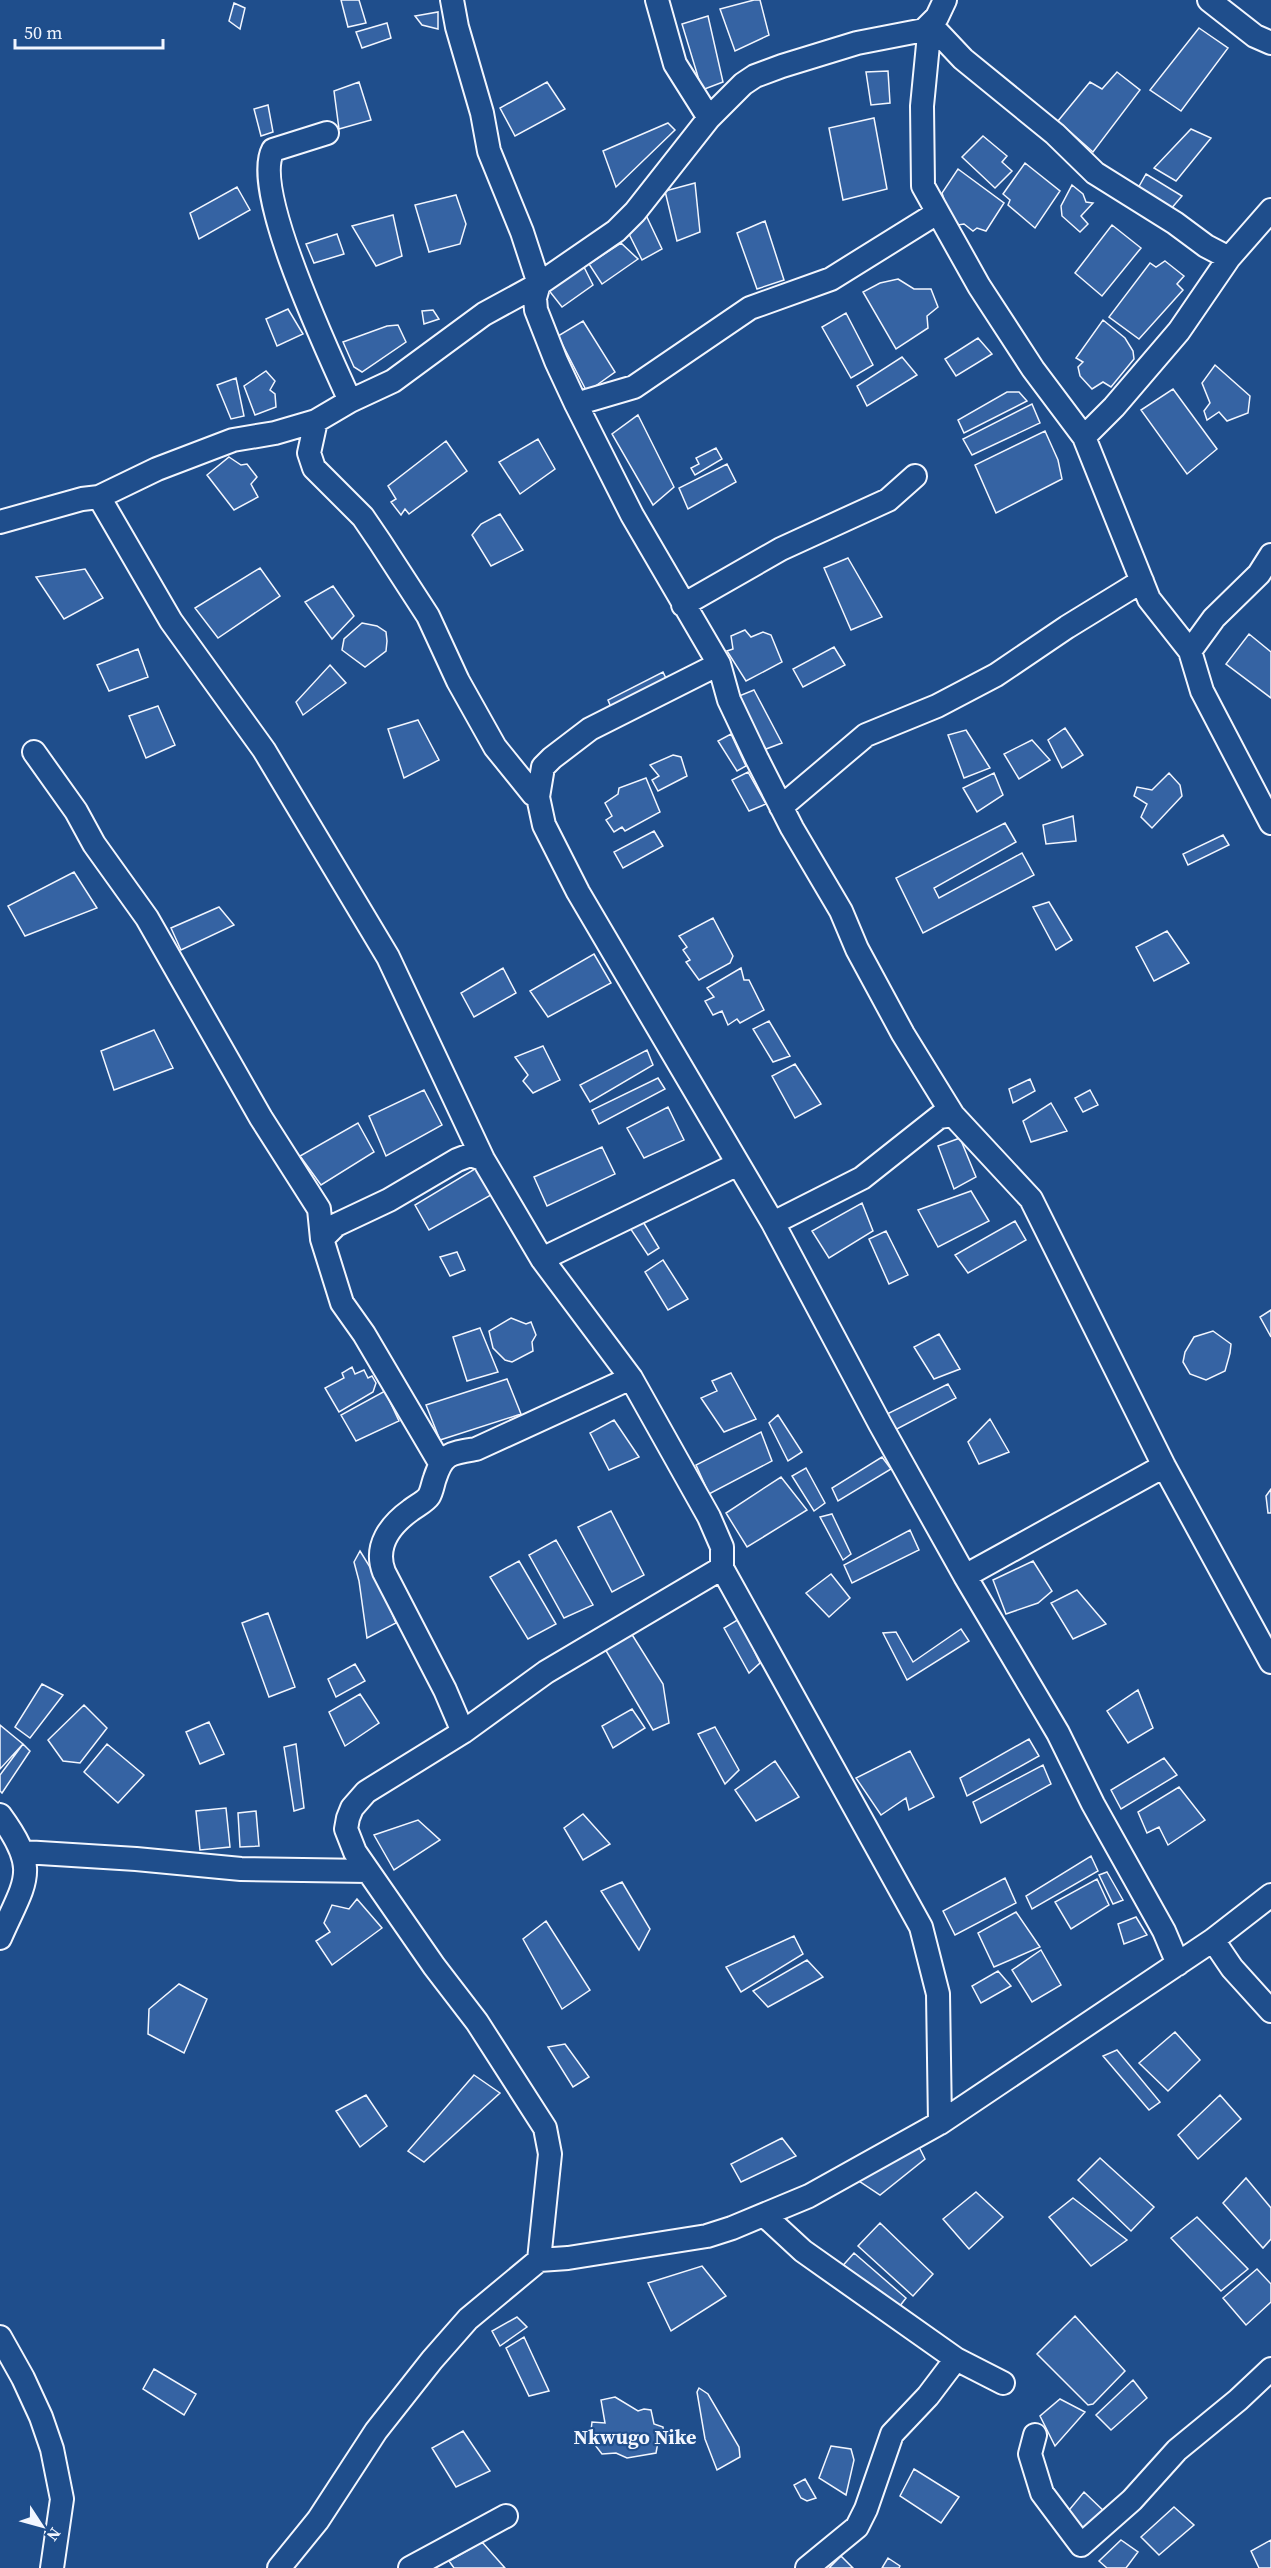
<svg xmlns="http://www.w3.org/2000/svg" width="1271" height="2568" font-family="'Source Serif 4',serif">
  <rect width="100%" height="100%" fill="#1f4e8c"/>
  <path fill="#3563a3" stroke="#f2f6ff" stroke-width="1.5" d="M341,0h18l7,23 -18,4z
    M754,0h6l9,35 -34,16 -15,-42z
    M234,3l11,5 -5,21 -11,-8z
    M438,12v17l-16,-4 -7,-9z
    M708,16l15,66 -21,8 -20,-66z
    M387,23l4,15 -29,10 -6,-16z
    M1199,28l29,20 -47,63 -31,-21z
    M888,71l2,32 -19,2 -5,-33z
    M1117,72l23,18 -47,62 -35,-31 32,-39 12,7z
    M359,82l12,38 -32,9 -5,-38z
    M547,82l18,27 -50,27 -15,-28z
    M268,105l5,27 -12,4 -7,-27z
    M874,118l13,71 -44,11 -14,-72z
    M668,123l7,7 -59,57 -13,-36z
    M1191,129l20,9 -35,43 -22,-13z
    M983,136l24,20 -5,6 10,9 -17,17 -33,-31z
    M1025,163l35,28 -25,37 -27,-23 2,-5 -7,-6z
    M958,169l46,34 -18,28 -9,-3 -4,3 -9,-7 -6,1 -11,-16 -5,-16z
    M1146,174l36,22 -12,14 -33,-20z
    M695,183l5,49 -23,9 -12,-50z
    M1072,185l11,9 3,8 7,1 -12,13 7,8 -8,8 -18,-16 -1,-10z
    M237,187l13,23 -51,29 -9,-26z
    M456,195l10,29 -6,20 -31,8 -14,-47z
    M645,213l17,36 -20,11 -16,-32z
    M393,215l9,41 -26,10 -24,-40z
    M765,221l19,59 -27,9 -20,-56z
    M1112,225l29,23 -39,48 -27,-23z
    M337,234l7,20 -30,9 -8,-19z
    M621,243l17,16 -36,25 -13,-20z
    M1165,261l19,15 -7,8 6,6 -44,49 -30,-22 41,-54 6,4z
    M582,263l11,22 -31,22 -15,-19z
    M898,279l16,10h17l7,18 -11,9 1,12 -32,21 -33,-57 17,-9z
    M288,309l15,25 -26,12 -11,-27z
    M433,310l6,9 -15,5 -2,-13z
    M846,313l27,52 -22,13 -29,-51z
    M1103,320l22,18 8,13 1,8 -23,28 -8,-5 -11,7 -12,-13 -2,-9 5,-5 -7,-4z
    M583,321l32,51 -28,20 -29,-56z
    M398,325l8,17 -44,30 -8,-5 -11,-25 44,-16z
    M978,338l14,16 -36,22 -11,-17z
    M902,357l15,18 -50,31 -10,-20z
    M1215,365l35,31 -2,17 -21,8 -8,-9 -12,8 -3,-9 6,-8 -8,-20z
    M266,371l9,10 -5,9 5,4 1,13 -21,8 -11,-29z
    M236,378l8,38 -13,3 -14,-34z
    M1173,389l44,60 -30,25 -46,-64z
    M1007,392h12l8,9 -63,32 -6,-13z
    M1032,404l8,19 -68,32 -9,-16z
    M638,415l36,72 -21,18 -41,-71z
    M1045,431l13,29 4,19 -66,34 -21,-48z
    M538,439l17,30 -35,25 -21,-32z
    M446,441l21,30 -58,43 -4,-5 -4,6 -10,-13 5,-3 -8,-13z
    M716,448l6,11 -27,16 -4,-7 8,-4 -3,-6z
    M229,457l12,8 6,-1 10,13 -6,7 7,13 -24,13 -27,-35z
    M727,464l9,18 -48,27 -9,-21z
    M500,514l23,36 -32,16 -19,-31 9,-11z
    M848,558l34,59 -31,13 -27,-62z
    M260,568l20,28 -62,42 -23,-30z
    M85,569l18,29 -39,21 -28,-42z
    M333,586l21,30 -22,23 -27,-37z
    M362,623l15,3 9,6 1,9 -1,10 -21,16 -23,-17 2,-11z
    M745,630l6,7 12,-5 8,3 11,27 -36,19 -19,-30 6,-2 -2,-13z
    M1249,634l22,18v46l-45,-34z
    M834,647l11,18 -42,22 -10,-18z
    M138,649l10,28 -39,14 -12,-26z
    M330,665l16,18 -43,32 -7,-13z
    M663,672l8,17 -56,28 -7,-17z
    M754,690l28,53 -16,6 -37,-49z
    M158,706l17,39 -29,13 -17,-42z
    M418,720l21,40 -35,18 -16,-49z
    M1065,728l18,27 -21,13 -14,-28z
    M966,730l24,38 -26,10 -16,-43z
    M731,734l15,32 -9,5 -19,-30z
    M1032,740l18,20 -31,19 -15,-25z
    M673,755l8,2 6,19 -29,15 -6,-11 7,-4 -9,-11z
    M748,772l18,32 -17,7 -17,-31z
    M994,773l9,22 -26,17 -14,-24z
    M1169,773l11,12 2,11 -30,32 -11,-11 6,-13 -13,-8 3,-9 15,3z
    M646,778l14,34 -35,19 -3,-4 -8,5 -8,-12 6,-4 -7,-13 13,-9 1,-6z
    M1073,816l3,25 -30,3 -3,-19z
    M1005,823l11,19 -82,46 5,10 83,-45 12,22 -111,58 -27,-55z
    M654,831l9,15 -40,22 -9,-16z
    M1223,835l6,10 -41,20 -5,-11z
    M74,872l23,36 -72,28 -17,-30z
    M1049,902l23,38 -16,10 -23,-43z
    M219,907l15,18 -53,25 -10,-22z
    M713,918l20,38 -3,7 -31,17 -13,-18 4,-2 -7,-10 4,-3 -8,-11z
    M1167,931l22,32 -35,18 -18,-34z
    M594,954l17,29 -63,34 -18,-26z
    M503,968l13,25 -42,24 -13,-24z
    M741,968l3,12h5l15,30 -24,13 -3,-4 -9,6 -6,-14 -9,4 -8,-14 9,-4 -7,-9z
    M769,1021l21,35 -17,6 -20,-33z
    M154,1030l19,38 -59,22 -13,-39z
    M543,1046l17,34 -27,13 -10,-12 5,-6 -13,-18z
    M647,1050l6,15 -63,37 -10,-17z
    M795,1064l26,40 -26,14 -23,-42z
    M658,1078l7,11 -66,35 -7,-14z
    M1030,1079l5,12 -22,12 -4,-14z
    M424,1090l18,35 -56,31 -17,-40z
    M1090,1090l8,15 -15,7 -8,-14z
    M1051,1103l16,28 -36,11 -8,-21z
    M668,1107l16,33 -40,18 -17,-30z
    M358,1123l16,29 -53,33 -21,-29z
    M960,1138l16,39 -22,12 -16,-43z
    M602,1147l13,27 -68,32 -13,-29z
    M478,1167l13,28 -62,35 -14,-25z
    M971,1191l18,30 -51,26 -20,-37z
    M862,1203l11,28 -44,27 -17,-27z
    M642,1220l17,28 -11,7 -20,-30z
    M1015,1221l11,19 -58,33 -13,-18z
    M886,1231l22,44 -19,9 -20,-45z
    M457,1252l8,18 -15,6 -10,-19z
    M663,1260l25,39 -20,11 -23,-38z
    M1271,1310v27l-11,-20z
    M511,1318l15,6 5,-2 5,13 -4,7 1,9 -21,11 -7,-2 -12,-12 -4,-17z
    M480,1328l18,44 -31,9 -14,-44z
    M1213,1331l18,13 -1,9 -5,18 -19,9 -16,-6 -7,-12 2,-10 9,-15z
    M939,1334l21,35 -26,10 -20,-32z
    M352,1367l3,7 9,-4 4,8 4,-2 4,7 -3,9 -34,20 -14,-24 19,-10 -2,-5z
    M731,1373l25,46 -32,13 -23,-34 16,-7 -5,-10z
    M507,1379l14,35 -81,26 -14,-35z
    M948,1384l8,14 -61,32 -8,-16z
    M385,1391l14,30 -43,20 -15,-26z
    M778,1415l24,37 -14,9 -19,-38z
    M990,1419l19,33 -30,12 -11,-22z
    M614,1420l25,37 -30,13 -19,-37z
    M761,1432l11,29 -63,33 -13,-29z
    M882,1457l9,12 -53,32 -6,-13z
    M806,1468l19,35 -11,8 -22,-35z
    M781,1477l26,33 -60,37 -21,-34z
    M1271,1489v24h-3l-2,-17z
    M611,1511l33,64 -32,17 -34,-65z
    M832,1514l19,40 -8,6 -23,-43z
    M910,1530l9,20 -67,33 -8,-18z
    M556,1540l37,65 -29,13 -35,-63z
    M360,1551l18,29 18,43 -29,15 -8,-57 -5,-19z
    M519,1561l37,63 -28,15 -38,-62z
    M1033,1561l19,30 -14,12 -32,11 -13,-34z
    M831,1574l19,24 -21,19 -23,-24z
    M1077,1590l29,34 -33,15 -22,-36z
    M268,1613l27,74 -26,10 -27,-74z
    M739,1619l21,44 -11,10 -25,-45z
    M961,1629l8,12 -62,39 -24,-47 13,-1 17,30z
    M631,1633l32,51 6,39 -16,7 -48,-81z
    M355,1664l10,17 -29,16 -8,-18z
    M42,1684l21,11 -33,43 -15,-11z
    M1138,1690l15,38 -25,15 -21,-32z
    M360,1694l19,29 -34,23 -16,-34z
    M84,1705l23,23 -27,35 -17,-2 -15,-21z
    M632,1709l13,19 -32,20 -11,-22z
    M209,1722l15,32 -24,10 -14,-32z
    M0,1725l23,19 -23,25z
    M715,1727l24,43 -14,14 -27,-50z
    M1029,1739l10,17 -72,40 -7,-18z
    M23,1744l7,7 -28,42 -2,-2v-16z
    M107,1744l37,31 -26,28 -34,-31z
    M296,1744l8,64 -10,3 -10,-64z
    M910,1751l24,46 -25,13 -3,-12 -25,17 -25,-37z
    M1164,1758l13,17 -56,34 -10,-19z
    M775,1761l24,36 -43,24 -21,-31z
    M1043,1765l8,19 -70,39 -8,-21z
    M1179,1787l26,33 -37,25 -9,-18 -12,6 -9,-21z
    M226,1808l4,39 -30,3 -4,-39z
    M256,1811l3,35 -19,1 -2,-34z
    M583,1814l27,30 -27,16 -19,-32z
    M418,1820l22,20 -46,30 -20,-35z
    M1091,1856l7,15 -66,38 -6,-13z
    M1107,1872l16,28 -10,4 -14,-29z
    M1005,1878l11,25 -61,32 -12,-24z
    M1097,1879l12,26 -38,24 -16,-27z
    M622,1882l28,47 -11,21 -38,-59z
    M357,1899l25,29 -50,37 -16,-24 14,-9 -6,-9 8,-18 17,4z
    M1016,1912l24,35 -46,20 -16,-34z
    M1136,1917l11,18 -23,9 -6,-20z
    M546,1921l44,69 -28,19 -39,-70z
    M794,1936l9,18 -62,38 -15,-25z
    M1041,1950l20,35 -29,17 -20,-32z
    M807,1960l16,17 -55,30 -15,-16z
    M998,1971l13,15 -30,17 -9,-17z
    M179,1984l28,15 -23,54 -36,-19 1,-25z
    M1175,2032l25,28 -32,31 -29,-28z
    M565,2044l24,33 -16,10 -25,-40z
    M1117,2050l43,52 -11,8 -46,-54z
    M474,2075l26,18 -76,69 -16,-11z
    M366,2095l21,31 -27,21 -24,-36z
    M1220,2095l21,24 -43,40 -20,-24z
    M782,2138l14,18 -55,26 -10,-18z
    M917,2143l8,16 -45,36 -30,-20z
    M1100,2158l54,49 -23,24 -53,-51z
    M1246,2178l25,30v31l-8,9 -40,-45z
    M976,2192l27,25 -34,32 -26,-30z
    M1073,2198l54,42 -36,26 -42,-49z
    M1197,2217l51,52 -27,22 -50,-53z
    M880,2223l53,51 -20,22 -55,-50z
    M854,2253l52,45 -13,17 -54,-45z
    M702,2266l24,30 -55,35 -23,-48z
    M1257,2269l14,15v18l-25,23 -23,-27z
    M1075,2316l50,55 -32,33 -5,1 -51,-51z
    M517,2317l10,10 -27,19 -8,-15z
    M524,2337l25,54 -20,5 -23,-48z
    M154,2369l42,25 -12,21 -41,-26z
    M1133,2380l14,18 -36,32 -15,-15z
    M699,2388l9,6 31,53 1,10 -23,13 -12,-31 -8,-47z
    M615,2397l23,14 6,-2 7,1 3,14 9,3 1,10 -6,5 -2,11 -29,5 -11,-5 -14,1 -7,-9 3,-6 -7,-8 1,-9 13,1 -4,-23z
    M1060,2399l25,13 -30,34 -15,-30z
    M463,2431l27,40 -34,16 -24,-39z
    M831,2446l20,3 3,11 -8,35 -27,-17z
    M914,2469l45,28 -18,26 -41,-27z
    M805,2479l11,19 -9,3 -6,-3 -7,-13z
    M1084,2492l25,24 -26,23 -18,-24z
    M1174,2507l20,18 -35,30 -18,-18z
    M1121,2540l17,12 -12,16h-19l-8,-7z
    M1271,2540v28h-12l-8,-17z
    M482,2542l23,26h-51l-5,-7z
    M841,2556l12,12h-24z
    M888,2558l12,8 -1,2h-17z"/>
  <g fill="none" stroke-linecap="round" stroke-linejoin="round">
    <defs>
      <path id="minor" d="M452,0l5,27 25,86 7,38 33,81 17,52 -4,14 1,12 20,51 20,43 56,111 87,149 10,36 28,59 35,69 49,83 16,38 46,85 50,81 78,84 133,267 107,196
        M657,0l18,64 34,54
        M1209,0l46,36 16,7
        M930,24l-8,82 1,80 56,100 54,83 51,68 65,162 41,52 12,40 69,132
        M930,24l33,35 92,75 40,39 80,50 31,23 23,12
        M327,133l-54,17c-22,41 57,206 77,251
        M576,404l58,-17 116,-79 81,-29 106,-66
        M316,421l-7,32 5,15 49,49 17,25 48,74 30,65 37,66 38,47 5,3
        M1084,437l30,-30 65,-76 50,-73 42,-48
        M99,497l72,124 93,129 124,207 95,202 59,100 89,119 78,139 13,30v21l199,359 17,67 2,129
        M0,522l82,-23 17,-2 58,-28 76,-29 42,-7 41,-12 34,-20 43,-20 91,-67 55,-30 77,-53 19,-19 74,-94 34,-34 12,-8 27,-10 75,-23 67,-13 13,-13 8,-17
        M683,605l98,-56 107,-49 27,-24
        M1190,651l24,-33 45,-44 12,-19
        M719,664l-129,65 -38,29 -9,9 -5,30 6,28 34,67 195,331 107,201 85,152 93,157 35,71 71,127 14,33
        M34,752l42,59 18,33 53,74 114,200 58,91 3,30
        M781,807l85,-72 71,-29 59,-31 71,-48 75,-46
        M773,1223l89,-45 77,-61 14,-2
        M542,1259l196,-95
        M440,1463l-76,-129 -22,-31 -20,-64 14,-14 53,-25 68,-40 13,-5 13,4
        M965,1576l199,-110
        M463,1732l-18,-42 -61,-118c-10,-26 6,-47 27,-62 5,-4 15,-9 18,-14 3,-5 4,-13 6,-18 8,-25 16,-25 41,-29l155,-71
        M0,1815c41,56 25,66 0,123
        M24,1852l112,7 105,10 127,2
        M1213,1940l19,28 39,43
        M764,2215l39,36 153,108 47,24
        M539,2260l11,-106 -5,-26 -68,-106 -43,-56 -79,-114 -9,-23 2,-11 4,-10 14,-16 97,-60 83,-60 176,-104
        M0,2337l23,41 18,39 11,32 10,50 -10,69
        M1035,2435l-5,19 12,39 39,52 51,-45 45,-50 61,-50 33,-31
        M279,2568l39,-48 58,-89 56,-71 36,-41 71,-59 29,-2 139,-22 25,-8 77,-32 131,-73 273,-183 58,-45
        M410,2568l96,-52
        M807,2568l50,-41 9,-18 26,-75 36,-38 28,-37"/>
    </defs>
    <use href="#minor" stroke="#f2f6ff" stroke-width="26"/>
    <use href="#minor" stroke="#1f4e8c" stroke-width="22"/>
  </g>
  <g text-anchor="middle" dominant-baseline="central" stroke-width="4.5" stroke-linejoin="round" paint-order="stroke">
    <g font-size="20" font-weight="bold" fill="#f2f6ff" stroke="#1f4e8c">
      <text x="635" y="2437">Nkwugo Nike</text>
    </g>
  </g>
  <g transform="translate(42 2526) rotate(126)" stroke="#1f4e8c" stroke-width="4.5" paint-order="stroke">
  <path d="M0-4.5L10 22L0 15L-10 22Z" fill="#f2f6ff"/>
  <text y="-9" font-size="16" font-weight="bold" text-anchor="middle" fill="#f2f6ff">N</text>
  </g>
  <path d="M15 39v9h148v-9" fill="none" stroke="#f2f6ff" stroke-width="3"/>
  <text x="24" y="39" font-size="18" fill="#f2f6ff" stroke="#1f4e8c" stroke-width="4.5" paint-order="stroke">50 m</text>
</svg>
